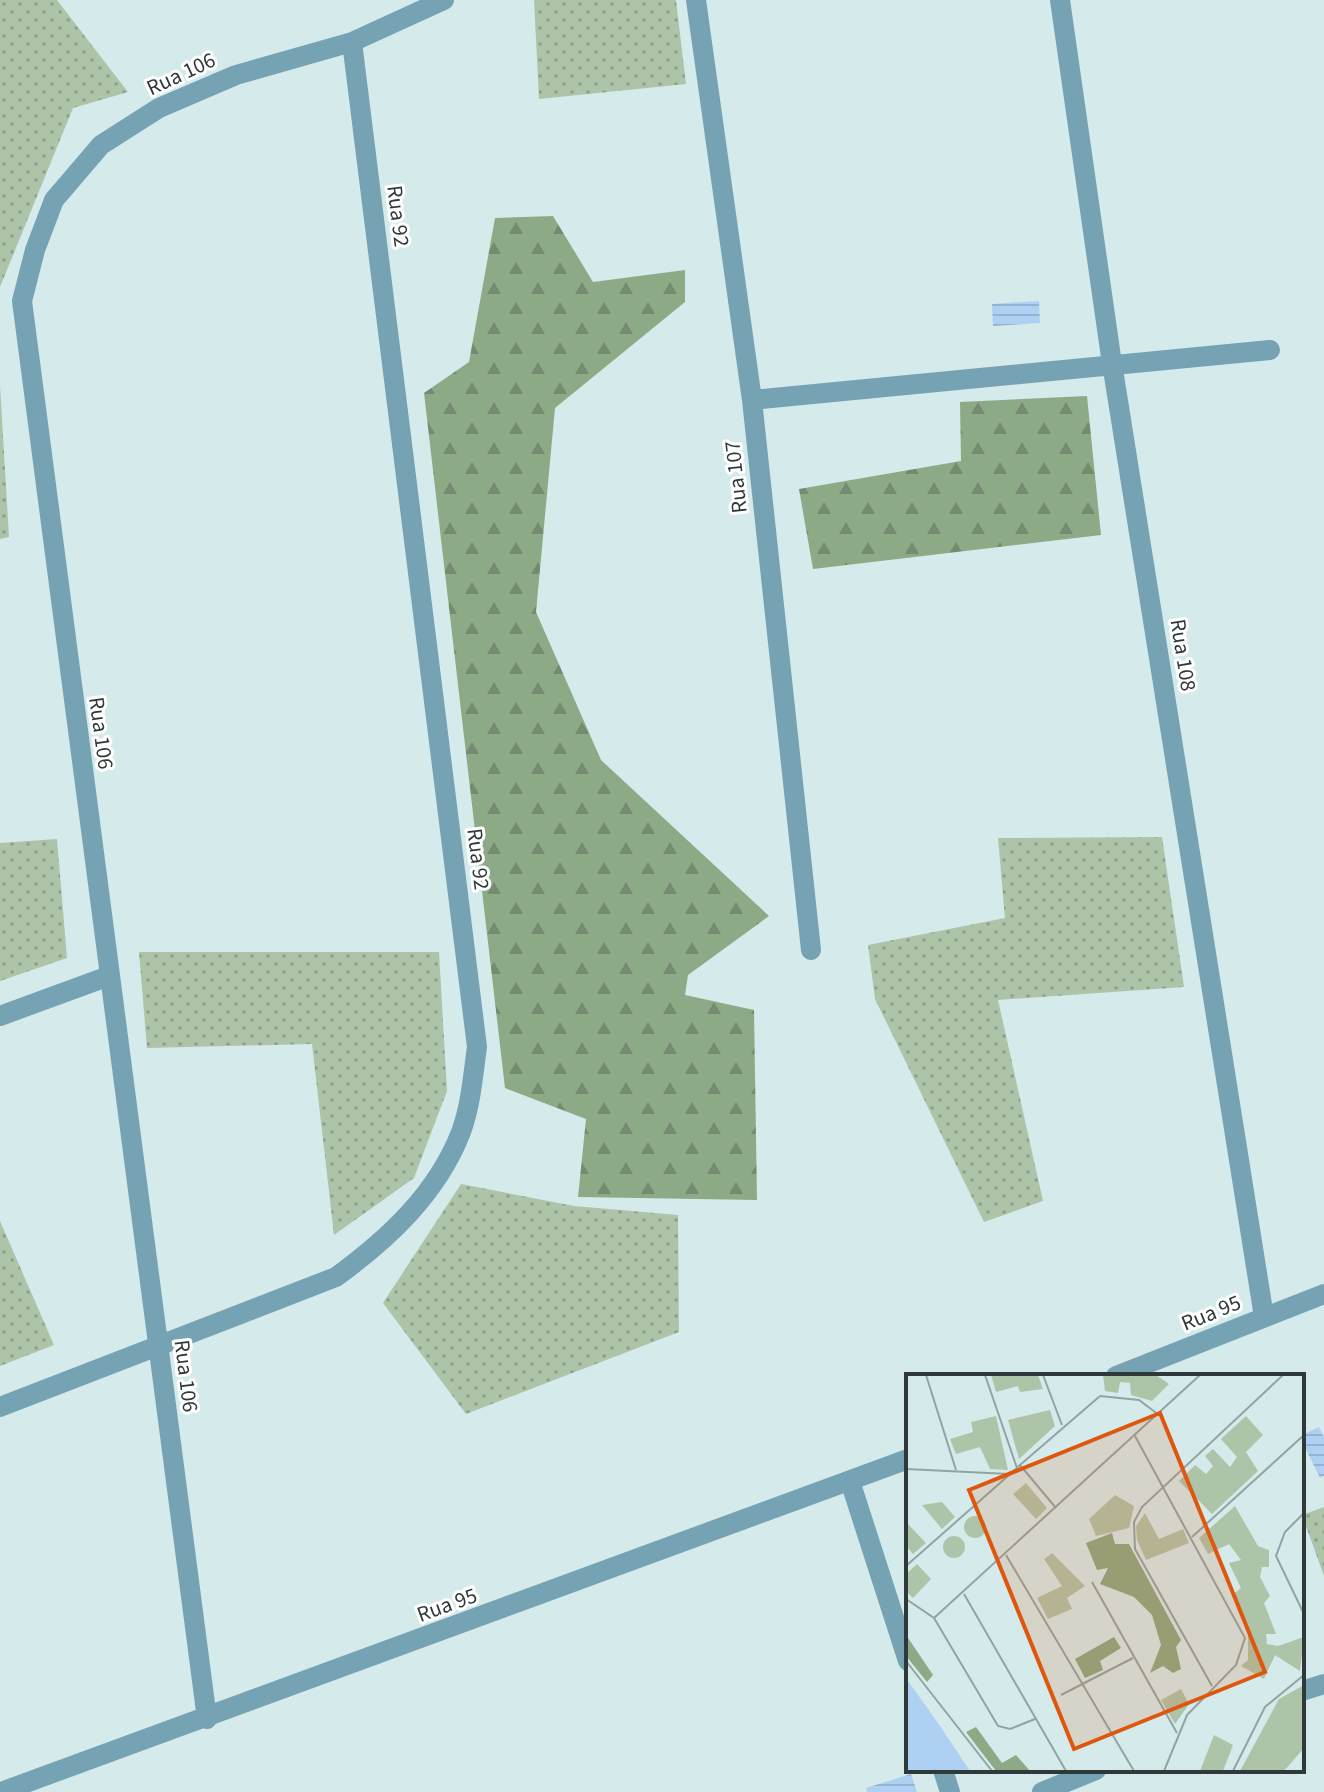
<svg xmlns="http://www.w3.org/2000/svg" width="1324" height="1792" font-family="'Source Sans 3',sans-serif">
  <defs>
    <pattern id="grass-dots" width="8" height="8" patternUnits="userSpaceOnUse" patternTransform="scale(2)"><rect width="8" height="8" fill="#aec4a9"/><path d="M2 2h.1M6 6h.1" fill="none" stroke="#8ea08b" stroke-width="1.8" stroke-linecap="round"/></pattern>
    <pattern id="forest-firs" width="22" height="20" patternUnits="userSpaceOnUse" patternTransform="scale(2)"><rect width="22" height="20" fill="#8daa86"/><path d="M5 1l3.5 6h-7zM16 11l3.5 6h-7z" fill="#748b6f"/></pattern>
    <pattern id="water-rules" width="6" height="5" patternUnits="userSpaceOnUse" patternTransform="scale(2)"><rect width="6" height="5" fill="#aed0f2"/><path d="M0 2.5h6" fill="none" stroke="#96b3d0"/></pattern>
  </defs>
  <rect width="100%" height="100%" fill="#d5eaea"/>
  <path fill="url(#grass-dots)" d="M0,0h57l71,92 -55,16 -73,179z
    M534,0h142l10,84 -147,15z
    M0,385l9,152 -9,2z
    M1162,837l22,150 -186,13 45,201 -59,21 -109,-223 -7,-54 137,-27 -7,-80z
    M57,839l10,119 -67,23v-138z
    M139,952h300l8,139 -33,87 -80,57 -22,-191 -165,4z
    M461,1184l113,22 104,9 1,117 -213,82 -83,-111z
    M0,1221l54,124 -54,21z
    M1324,1507v69l-22,-61z"/>
  <path fill="url(#forest-firs)" d="M553,216l40,66 92,-12v32l-130,106 -19,204 65,148 168,156 -81,59 -3,20 69,15 3,190 -179,-3 8,-78 -81,-31 -81,-695 45,-31 26,-144z
    M1087,396l14,139 -288,34 -14,-80 162,-28 -1,-59z"/>
  <path fill="url(#water-rules)" d="M1039,301l1,22 -47,3 -1,-22z
    M1319,1427l5,10v39l-4,2 -18,-37v-6z
    M911,1774l6,18h-50l-1,-4z"/>
  <g fill="none" stroke-linecap="round" stroke-linejoin="round">
    <path stroke="#76a3b4" stroke-width="20" d="M696,0l56,400 59,550
      M1060,0l51,357 153,960
      M752,400l518,-50
      M0,1016l109,-40
      M1116,1376l208,-82
      M0,1407l336,-130c52,-38 101,-83 125,-145 10,-27 12,-57 16,-85l-125,-1005
      M850,1481l58,180
      M1302,1691l22,-7
      M207,1719l-185,-1418 13,-51 19,-50 47,-55 58,-37 77,-33 116,-33 92,-42
      M943,1770l7,22
      M1,1792l907,-333
      M1042,1792l54,-22"/>
  </g>
  <g text-anchor="middle" dominant-baseline="central" stroke-width="6" stroke-linejoin="round" paint-order="stroke">
    <g font-size="22" fill="#303939" stroke="#fff">
      <text transform="translate(181 74) rotate(-25)">Rua 106</text>
      <text transform="translate(398 216) rotate(83)">Rua 92</text>
      <text transform="translate(736 477) rotate(-96)">Rua 107</text>
      <text transform="translate(1183 655) rotate(81)">Rua 108</text>
      <text transform="translate(101 733) rotate(82)">Rua 106</text>
      <text transform="translate(478 859) rotate(83)">Rua 92</text>
      <text transform="translate(1211 1313) rotate(-22)">Rua 95</text>
      <text transform="translate(186 1376) rotate(83)">Rua 106</text>
      <text transform="translate(447 1605) rotate(-20)">Rua 95</text>
    </g>
  </g>
  <g transform="translate(906 1374)">
    <rect width="398" height="398" fill="#d5eaea"/>
    <path d="M85,1h47l5,14 -23,3 -2,-6 -22,6zM197,1h53l13,9 -17,17 -21,-6 -1,-12 -10,-1 -2,11 -13,-2zM144,36l5,16 -36,33 -11,-39zM90,42l12,54 -18,-1 -10,-22 -24,7 -6,-15 23,-7 -2,-10zM340,42l17,19 -17,17 12,19 -46,43 -33,-33 16,-16 11,9 7,-8 -8,-10 8,-7 17,18 7,-10 -16,-18zM120,109l21,25 -11,11 -23,-25zM209,121l19,11 -5,22 -33,8 -7,-17zM36,128l13,15 -13,12 -20,-24zM329,132l23,40 11,4v17h-7l-2,10 10,19 -6,7 12,31h-10l1,10 11,2 26,-9 -4,34 -25,-16 -11,24 -23,-13 7,-6v-32l-16,-33 9,-7 -12,-25 12,-3 -12,-16 -21,10 -9,-16zM239,139l14,26 24,-10 6,14 -43,17 -9,-20 -1,-14zM58 153a11 11 0 1 1 22 0a11 11 0 1 1-22 0ZM0,148l20,21 -13,11 -7,-8zM37 173a11 11 0 1 1 22 0a11 11 0 1 1-22 0ZM146,179l33,33 -18,12 5,11 -24,10 -11,-21 25,-12 -18,-27zM11,190l14,15 -18,19 -7,-7v-17zM275,315l8,15 -14,20 -14,-24zM308,361l19,10 -10,26h-23z" fill="#aec4a9"/>
    <path d="M206,159l3,11h14l52,96 -5,7 5,22 -8,4 -10,-7 -13,7 11,-28 -9,-30 -18,-18 -34,-13 8,-16 -11,2 -11,-27zM0,261l27,40 -6,7 -21,-26zM208,263l7,11 -21,13 3,9 -18,8 -10,-19zM70,353l26,36 14,-8 14,16h-34l-30,-39z" fill="#8daa86"/>
    <path d="M398,311v63l-20,23h-44l39,-72z" fill="#aec4a9"/>
    <path d="M0,304l34,48 30,45h-62z" fill="#aed0f2"/>
    <path fill="none" stroke="#93a3a3" stroke-width="2" d="M20,1l30,95M79,1l32,93 3,-3 36,43M137,1l19,50M194,22l39,4 20,15M229,62l110,202 -9,27 -49,50 -23,56M114,91l80,-69M0,95l103,5M398,139l-19,19 -9,24 28,58M286,163l112,-102M100,181l128,216M0,192l111,-98M186,208l85,151M58,220l102,177M0,225l28,19 64,108 12,3 25,-10M28,244l266,-243M0,287l86,110M306,312l-77,-137 -1,-27 8,-15 141,-132M155,321l72,-37M327,397l32,-64 39,-32"/>
    <path fill="#df570e" fill-opacity="0.15" stroke="#df570e" stroke-width="4" d="M254,39l105,259 -191,77 -105,-259z"/>
    <rect width="398" height="398" fill="none" stroke="#303939" stroke-width="4"/>
  </g>
</svg>
